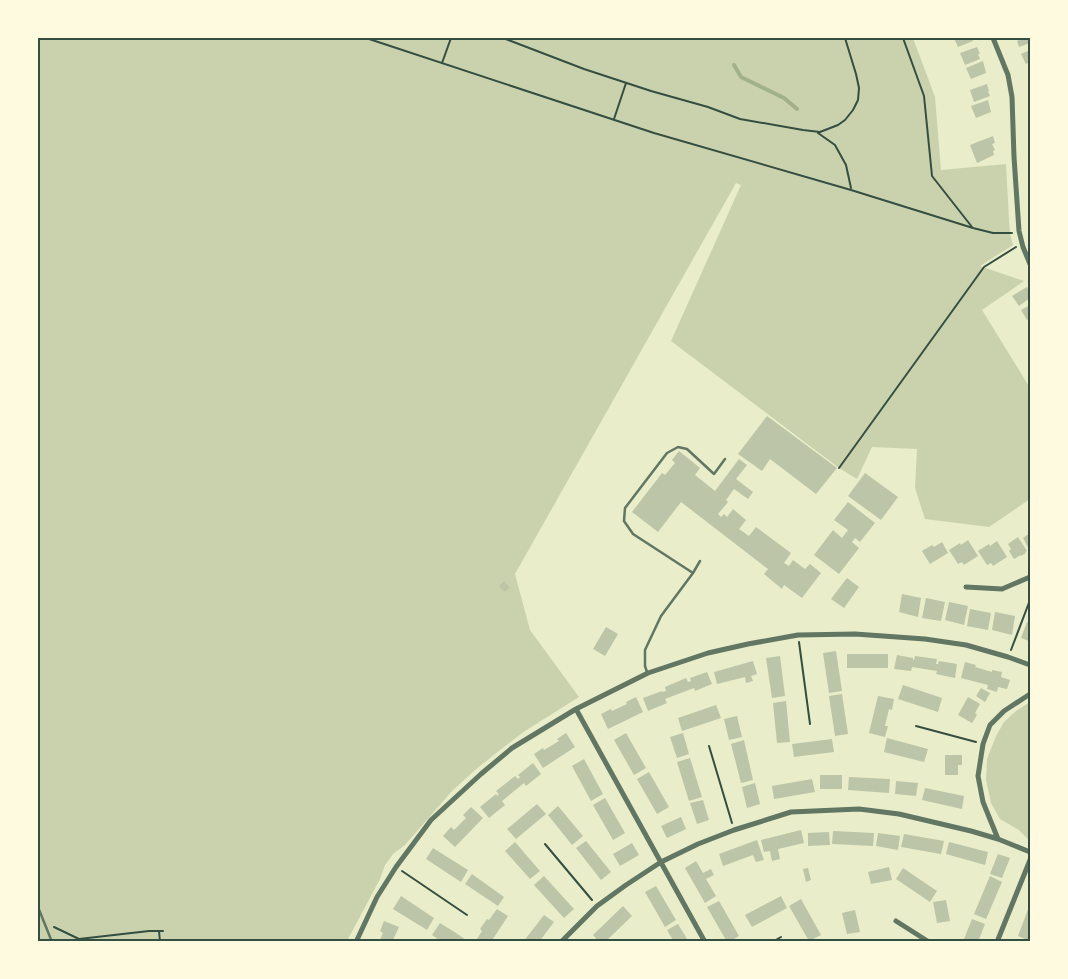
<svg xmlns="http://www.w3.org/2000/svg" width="1068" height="979" font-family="'PT Sans Narrow',sans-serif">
  <rect width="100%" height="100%" fill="#e9edc9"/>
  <path fill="#cad2ad" d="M38,38h875l22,59 6,73 65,-6 3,56 1,14 3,11 -33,21 44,15 -42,29 48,78v111l-41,28 -64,-8 -10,-31 2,-39 -45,-2 -15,32 -18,-11 -168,-127 70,-156 -5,-2 -221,391 15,56 49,67 -54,34 -25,19 -25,20 -23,21 -47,54 -12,9 -8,11 -5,14 -33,62h-309z
    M1030,702v139l-11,-11 -19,-11 -9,-16 -5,-23 1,-21 9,-23 8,-14 12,-11z"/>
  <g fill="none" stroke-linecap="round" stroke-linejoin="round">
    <path stroke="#a3b18a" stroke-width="4" d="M734,65l7,12 43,21 13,11"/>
  </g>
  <path fill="#bcc5a7" d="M954,38h18l1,3 -15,6z
    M1018,38h12v5l-11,4 -2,-6 2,-1z
    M977,47l3,7h-2l2,5 -15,6 -5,-12z
    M1030,50v12l-4,2 -5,-10z
    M983,61l3,12 -15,6 -5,-11z
    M987,84l2,7h-1l2,5 -16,6 -4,-12z
    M988,100l3,12 -15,6 -5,-12z
    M993,136l2,7 -3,1 3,6 -2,1 1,4 -17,8 -7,-18z
    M1027,287l3,6v5l-11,8 -7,-10z
    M1030,305v13l-3,2 -6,-10z
    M767,416l70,52 -21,26 -46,-35 -8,12 -24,-17z
    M679,451l21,17 -5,7 20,16 24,-32 8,6 -11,14 17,13 -5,7 -14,-10 -8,11 2,2 -10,12 3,3 3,-3 3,3 6,-8 13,11 -7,9 10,7 7,-9 35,26 -7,10 5,3 4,-6 12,9 5,-5 11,9 -19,25 -18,-13 -2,4 -18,-15 4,-5 -87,-67 -23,30 -26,-20 30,-39 3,2 10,-12 -3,-3z
    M865,473l33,24 -17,23 -33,-24z
    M848,502l27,21 -15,19 -5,-4 -3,4 7,6 -20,26 -25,-19 19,-25 9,8 6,-8 -14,-10z
    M1030,533v18l-7,-13z
    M1018,537l9,14 -2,1 1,1 -5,3v-1l-7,4 -5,-8 2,-2 -3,-5z
    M968,540l10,16 -14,9 -2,-3 -4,2 -9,-14 11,-7 1,2z
    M997,541l10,16 -14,9 -2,-3 -4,2 -9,-14 11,-7 1,2z
    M942,542l6,11 -18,11 -8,-13 10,-6 2,2z
    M847,578l12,9 -15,21 -13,-9z
    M504,581l6,7 -6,4 -5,-6z
    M902,594l19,4 -3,19 -19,-5z
    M926,598l19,4 -4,19 -19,-3z
    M949,602l19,4 -4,19 -19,-5z
    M970,609l21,4 -3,17 -21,-4z
    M995,612l20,4 -3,19 -20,-5z
    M1027,622l3,1v16h-1v2l-8,-3z
    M606,627l12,7 -13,22 -12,-7z
    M836,651l6,40 -13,2 -6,-40z
    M847,654h41v14h-41z
    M897,655l16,3v2h1l1,-4 22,3 -1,5h2l1,-3 18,3 -2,14 -19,-4 1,-3 -25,-4 -1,4 -17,-2z
    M780,656l5,40 -13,2 -6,-40z
    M753,661l4,13 -6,2 2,5 -7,2 -1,-6 -28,7 -3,-12z
    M965,662l11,3 -1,2 17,5v-2l10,2 -1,5 9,3 -3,9 -9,-2 -1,5 -10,-3 1,-4 -27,-7z
    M707,672l5,12 -17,7 -1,-3 -29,11 2,4 -19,8 -5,-13 19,-7v1l4,-1 -1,-4 21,-9 2,4 3,-1 -1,-3z
    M903,685l39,13 -4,14 -40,-13z
    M981,688l9,5 -5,9 -9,-6z
    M842,694l6,40 -13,2 -6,-40z
    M878,696l16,3 -2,11 -3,-1 -4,17h3l-3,11 -16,-4z
    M636,697l7,15 -35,17 -7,-15 10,-5 1,2 15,-7 -1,-2z
    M968,697l12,7 -5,9 2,2 -5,8 -14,-8z
    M786,701l4,41 -13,1 -4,-40z
    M716,705l5,13 -39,13 -4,-13z
    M737,716l5,21 -13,3 -5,-21z
    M566,733l9,14 -32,21 -9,-14 9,-6 1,2 15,-9 -2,-2z
    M626,733l20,35 -12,7 -20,-35z
    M683,733l6,21 -12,4 -7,-21z
    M887,738l41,11 -4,13 -40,-10z
    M832,739l2,13 -40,5 -2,-13z
    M744,740l9,40 -12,3 -10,-39z
    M945,755h17v10h-4v10h-13z
    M690,758l12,39 -13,4 -12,-39z
    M584,759l19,35 -12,7 -19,-35z
    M533,763l8,11 -15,12 -2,-3 -22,18 3,4 -16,13 -9,-11 16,-13 1,2 2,-2 -3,-3 19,-15 3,3 2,-2 -2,-2z
    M649,772l20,35 -12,7 -20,-35z
    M820,775h22v14h-22z
    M849,777l41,2 -1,14 -41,-3z
    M812,779l3,13 -41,7 -2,-13z
    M896,781l22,2 -2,13 -21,-2z
    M755,783l5,21 -13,4 -5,-21z
    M925,788l39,8 -2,13 -40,-9z
    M605,798l20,35 -12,7 -20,-35z
    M703,800l6,20 -12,4 -7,-21z
    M537,804l9,10 -30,25 -9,-10z
    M558,806l25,30 -11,9 -24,-30z
    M471,807l12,11 -28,29 -12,-11 8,-9 3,3 12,-12 -3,-3z
    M681,817l5,12 -19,9 -6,-12z
    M801,830l3,13 -26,6 2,10 -8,2 -2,-10 -6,1 -3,-12z
    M833,831l41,2 -1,13 -41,-2z
    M829,832l1,13 -22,1v-13z
    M878,833l22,3 -2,14 -22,-4z
    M904,834l40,7 -3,13 -40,-7z
    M757,840l7,20 -8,2 -3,-7 -30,11 -4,-12z
    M586,841l25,31 -10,8 -25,-32z
    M515,842l25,29 -10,8 -25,-28z
    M949,842l39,10 -3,13 -39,-11z
    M632,843l7,12 -19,11 -7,-12z
    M433,848l35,22 -7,12 -35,-23z
    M998,854l12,4 -8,20 -12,-4z
    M696,861l7,12 8,-4 3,6 -8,4 10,17 -11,7 -20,-35z
    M889,867l3,13 -21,4 -3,-12z
    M808,868l3,12 -5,2 -3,-13z
    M903,868l34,23 -7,11 -34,-23z
    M472,874l32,23 -6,9 -33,-22z
    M544,876l30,33 -10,9 -30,-33z
    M990,876l12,6 -16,37 -12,-5z
    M656,886l20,34 -11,7 -20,-35z
    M401,896l33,22 -7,12 -34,-21z
    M781,896l6,12 -35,19 -7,-12z
    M801,899l20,36 -12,6 -20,-35z
    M946,900l4,21 -13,2 -4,-21z
    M719,901l20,35 -10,6h-2l-20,-35z
    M1030,904v37l-12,-5z
    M623,906l9,10 -27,26h-6l-6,-7z
    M497,909l11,7 -17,26h-16l7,-11 -2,-2 7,-10 2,1z
    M855,910l5,22 -13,2 -5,-21z
    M544,915l10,7 -15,20h-16z
    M972,919l13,5 -7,18h-8l-6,-3z
    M384,921l15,6 -7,15h-13l4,-9 -3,-2z
    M440,923l16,10 13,9h-27l-10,-7z
    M678,924l11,18h-15l-7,-12z"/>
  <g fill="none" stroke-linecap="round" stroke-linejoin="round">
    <path stroke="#344e41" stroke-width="2" d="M366,38l288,95 197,57 122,38 20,5h19
      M503,38l81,31 67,22 57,16 32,12 63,11 17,2 18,-7 7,-5 8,-10 5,-10 1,-12 -3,-14 -11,-36
      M903,38l21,58 8,80 40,51
      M442,63l9,-25
      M614,119l12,-36
      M818,133l17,12 11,20 5,23
      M839,468l145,-201 32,-20
      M799,642l11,82
      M1011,650l19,-50
      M916,726l60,16
      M709,746l23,77
      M545,844l47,56
      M402,871l65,44
      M54,927l25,12 70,-8h14
      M159,931l1,11
      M772,942l9,-5"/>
    <path stroke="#617663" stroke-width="2.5" d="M693,573l-60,-39 -9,-13 1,-13 42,-55 11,-6 9,2 27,25 11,-15
      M647,672l-2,-6v-16l16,-34 32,-43 7,-12
      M38,907l14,35"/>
    <path stroke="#617663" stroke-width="5" d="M993,38l15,37 4,22 2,60 5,74 4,16 7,17
      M966,587l36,2 28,-12
      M576,709l129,233
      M998,839l-15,-37 -5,-26 5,-32 7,-19 14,-14 26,-17
      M896,921l33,21
      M356,942l21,-45 19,-30 35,-47 50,-46 31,-26 64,-39 72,-36 60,-20 40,-9 50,-9 57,-1 70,5 41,6 42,12 22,8
      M561,942l36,-36 29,-21 35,-23 37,-18 36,-14 57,-18 68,-3 40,5 72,17 27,8 32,13
      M997,942l33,-82"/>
  </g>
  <rect width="1068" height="979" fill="none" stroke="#fefae0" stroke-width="78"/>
  <rect x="39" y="39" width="990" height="901" fill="none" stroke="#344e41" stroke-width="2"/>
</svg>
